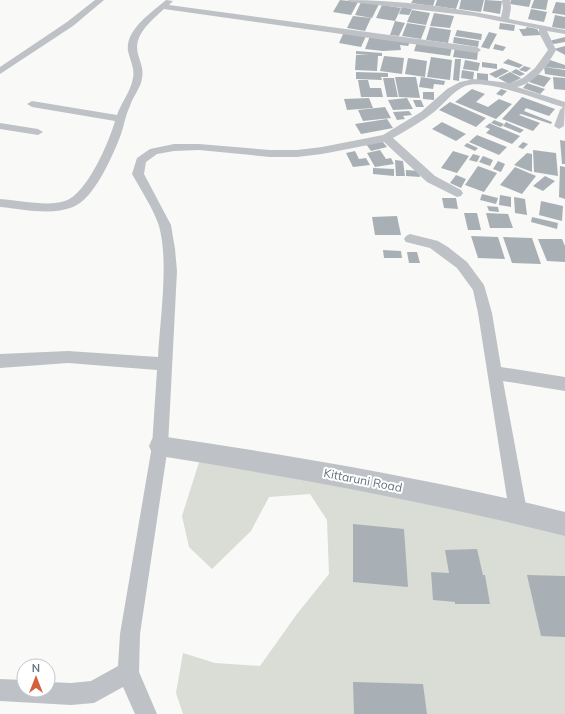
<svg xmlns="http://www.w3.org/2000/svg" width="565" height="714" font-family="Mulish,sans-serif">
  <rect width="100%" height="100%" fill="#f9f9f7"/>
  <path fill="#d9ddd6" d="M201,456l364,72v186h-382l-7,-21 7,-40 32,10 45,3 37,-52 32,-40 -2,-54 -17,-26 -41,3 -18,34 -39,38 -23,-22 -7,-31z"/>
  <path fill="#a8b0b5" d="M340,0l18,2 -7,13 -18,-3z
    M413,0h22l-2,6 -22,-3z
    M437,0h22l-3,9 -21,-3z
    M461,0h23l-3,12 -22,-3z
    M485,0l17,1 -2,13 -17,-3z
    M511,0h20l-2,7 -19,-3z
    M534,0h14l-2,10 -15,-2z
    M361,2l18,2 -7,14 -17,-3z
    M556,2l9,1v12l-13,-2z
    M382,5l19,3 -6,13 -19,-3z
    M402,7l10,2 -3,6 -10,-1z
    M531,9l16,3 -3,10 -16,-3z
    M412,10l18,3 -4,12 -19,-3z
    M434,13l20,3 -4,12 -20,-2z
    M555,15l10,2v12l-13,-2z
    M353,16l18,2 -6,13 -18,-3z
    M395,21l10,2 -6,13 -9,-1z
    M407,23l19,3 -5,13 -19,-3z
    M500,23l15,2 -1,6 -15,-2z
    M430,27l21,3 -3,13 -22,-3z
    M527,27l10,2 4,6 -18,1 -4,-7h6z
    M457,30l25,4 -1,6 -26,-4z
    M344,32l22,4 -5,11 -22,-4z
    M489,32l8,2 -8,15 -8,-2z
    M370,36l40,6 -2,4 -8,-1 1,5 -18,1 -18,-2z
    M454,37l25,4 -1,6 -25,-4z
    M565,37v5l-11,2 -5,-3z
    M417,42l35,5 -2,9 -36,-5z
    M495,44l11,3 -3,4 -10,-2z
    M565,46v9l-11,-6z
    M455,48l23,3 -1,9 -24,-3z
    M356,51l26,2v3h-4l-1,15 -22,-1 1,-15h13l-13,-1z
    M384,56l20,2 -2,16 -22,-3z
    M431,57l21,3 -2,20 -23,-3z
    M408,58l19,3 -2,16 -20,-3z
    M455,59h6l-2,22 -6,-1z
    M508,59l15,6 -4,3 -16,-5z
    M465,60l15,3 -2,8 -15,-2z
    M550,60l15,5v4l-20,-2z
    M482,62l15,2v5l-15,-2z
    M524,66l7,2 -5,4 -7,-2z
    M544,67l21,3v7l-20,-3z
    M502,68l7,3 -13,7 -7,-4z
    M516,69l9,5 -5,2 -9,-4z
    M462,70l12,2 -1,8 -12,-2z
    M356,72l32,1v4h-7l1,3 -26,-1z
    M510,72l11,6 -12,6 -11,-6z
    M477,73l11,1v8l-11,-1z
    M537,74l14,4 -7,9 -15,-5z
    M395,77h21l4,21 -21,-1z
    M421,77l24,4 -1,4 -10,-1 -1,5 -14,-2z
    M553,77l12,1v12l-11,-1z
    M383,78h11l4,19h-11z
    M358,80h10l2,8h11l2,9h-22z
    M527,83l18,6 -5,5 -17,-6z
    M472,89l13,5 -9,8 12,5 11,-8 13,5 -16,15 -41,-17z
    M501,89l6,2 -5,5 -6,-2z
    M423,92h11v8l-11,-1z
    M522,97l33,12 -6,7 -23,-8 -2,3 28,11 -1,2 -30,-10 -2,1 21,8 -7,8 -31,-12z
    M369,98l4,10 -26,2 -3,-11z
    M407,98l6,11 -20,1 -5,-10z
    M413,100h8l3,7h-8z
    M450,102l36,16 -10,9 -37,-17z
    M385,107l6,11 -28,3 -5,-11z
    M409,111l3,4 -9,1 2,3 -8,1 -4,-8z
    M387,119l6,9 -32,6 -6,-10z
    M494,120l10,4 -3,3 -10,-4z
    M442,122l24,12 -10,7 -24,-12z
    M506,122l18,8 -4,3 -17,-7z
    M490,123l1,1 29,12 -8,8 -26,-11 4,-4 -5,-2z
    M477,135l30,12 -8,8 -30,-13z
    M560,140l5,1v23h-3z
    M382,141l5,6 -16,4 -5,-7z
    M523,142l5,2 -5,5 -5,-2z
    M467,143l11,5 -3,3 -11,-5z
    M380,150l6,9 5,-1 3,6 -19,3 -8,-14z
    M533,150l23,3 2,23 -24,-4z
    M355,151l4,8 7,-1 4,7 -17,2 -7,-14z
    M453,151l16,5 -12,17 -16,-5z
    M527,153l5,1v18l-18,-7z
    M473,154l7,2 -3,6 -8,-2z
    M483,156l10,4 -3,6 -11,-4z
    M395,160l8,1 2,15h-9z
    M498,161l7,3 -4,8 -8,-3z
    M478,166l19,7 -13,19 -19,-7z
    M560,166l5,1v32l-6,-2z
    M515,167l21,9 -14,18 -22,-9z
    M373,168l21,1v7l-21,-2z
    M406,170l13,1 1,6 -14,-1z
    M456,175l10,4 -5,9 -11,-5z
    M545,176l10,5 -12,10 -10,-5z
    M482,194l16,4 -2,6 -16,-4z
    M500,195l11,2v10l-12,-2z
    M514,197l11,2 2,16 -12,-2z
    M442,198h14l2,11 -14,-1z
    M541,201l22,5 -1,15 -23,-6z
    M487,206l11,1 1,5 -10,-1z
    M464,213h13l4,17h-13z
    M486,213l22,1 5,14h-23z
    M397,216l4,19h-26l-3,-18z
    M532,217l26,6 -1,6 -26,-7z
    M471,236l27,1 7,22 -27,-1z
    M503,237l29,1 9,26 -29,-1z
    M538,239h24l3,7v16l-18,-1z
    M383,250l18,1 1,7h-18z
    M407,252h10l3,11h-11z
    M353,524l51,5 4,58 -55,-5z
    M477,549l6,26h2l5,29h-35v-2l-22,-2 -2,-28 18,1 -4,-23z
    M527,575l38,1v61l-24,-1z
    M353,682l70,2 4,30h-73z"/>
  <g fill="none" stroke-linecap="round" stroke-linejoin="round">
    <path fill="#bec2c6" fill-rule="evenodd" d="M95,0h9l-31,26 -73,48v-7l67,-45z
      M166,0l7,1 -4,4 308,42 4,3 -4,3 -313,-44c-13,12 -31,26 -26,45 2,8 6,15 4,24 -1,10 -9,18 -12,28 -5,10 -6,21 -10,31 -8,20 -26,62 -47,70 -22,9 -50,2 -73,0v-8c18,1 48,8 65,2 22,-7 44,-59 50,-80l-83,-14 -5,-3 5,-3 85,14c4,-12 14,-24 16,-37 2,-9 -3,-18 -5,-27 -3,-21 24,-39 38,-51z
      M347,0c51,0 105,7 154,17l2,-9 -1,-8h8l1,8 -2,11 56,11v4l-18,-3 9,19c-9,16 -20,32 -39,37l48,15 -1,24 -5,3 -5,-3 6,-16 3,-3c-22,-6 -77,-29 -98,-21 -13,6 -20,17 -31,26 -13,10 -27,18 -41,26l42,38 26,14 2,3 -2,3 -4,1 -30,-15 -43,-40 -62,12 -25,3h-27l-71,-7 -25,1 -17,3 -11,8 -2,12 27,51 4,24 2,22 -9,175 -28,188 -1,38 18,42h-22l-12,-27 -29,16 -23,2 -71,-4v-22l24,1v10h24v-8l23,1 20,-2 27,-15 2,-32 32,-188 5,-76 -89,-7 -68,5v-14l68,-3 90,6c2,-38 11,-95 1,-131 -4,-14 -19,-38 -27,-52l5,-16 13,-9 24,-5h25l71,6h27l25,-3 61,-12 38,-23 26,-23 13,-7 14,-3 37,4 12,-5 12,-10 13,-18 -9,-17v-4l-65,-13 -123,-14z
      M0,123l38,6 5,3 -5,3 -38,-6z
      M410,234l28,7 10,6 19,15 17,23 8,28 9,54 64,10v14l-62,-10 24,130 -3,6 -6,3 -6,-3 -3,-6 -31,-198 -5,-23 -16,-22 -27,-20 -24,-6 -2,-3 2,-3z"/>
    <path fill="#bec2c6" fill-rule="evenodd" d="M160,436c136,20 271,43 405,76v24c-134,-34 -269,-58 -405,-80l-8,-3 -3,-7 3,-7z"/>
  </g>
  <g text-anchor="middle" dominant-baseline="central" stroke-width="4" stroke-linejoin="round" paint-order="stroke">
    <g font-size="12" fill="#66747e" stroke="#fff">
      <text transform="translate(363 480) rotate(11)">Kittaruni Road</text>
    </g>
  </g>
  <g transform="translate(36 678)"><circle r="19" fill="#ffffff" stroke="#c2c7cb"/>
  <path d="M0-3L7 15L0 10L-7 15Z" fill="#d2623d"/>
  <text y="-6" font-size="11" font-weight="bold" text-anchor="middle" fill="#66747e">N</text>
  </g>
</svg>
